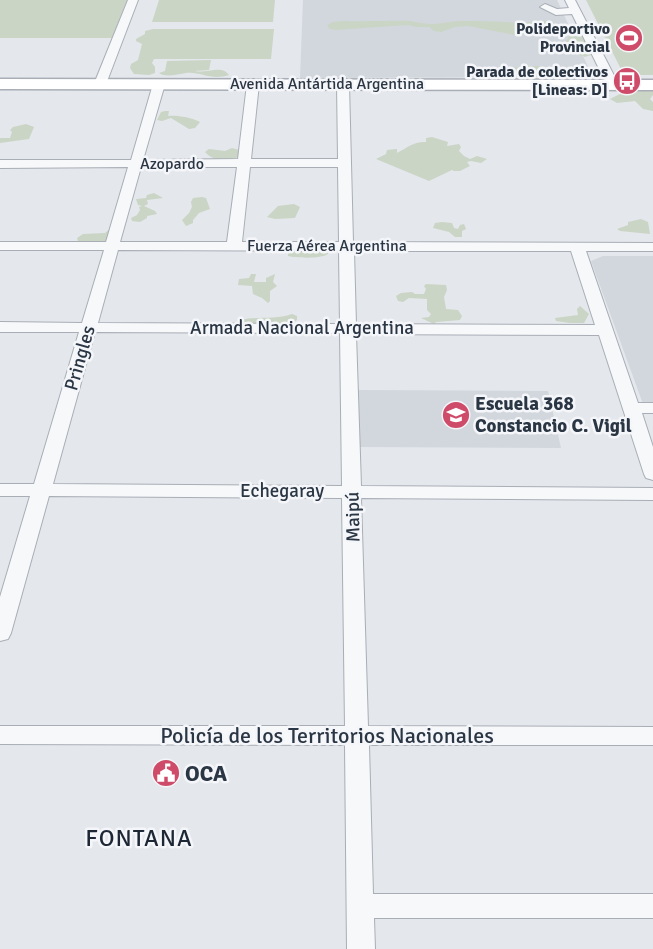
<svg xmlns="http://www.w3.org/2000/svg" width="653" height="949" font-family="Signika,sans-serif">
  <rect width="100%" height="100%" fill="#e4e7ec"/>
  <path fill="#d2d7dd" d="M303,0h254l34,73 -4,4 -287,1z
    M603,256h50v148h-10l-52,-143z
    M358,390l190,1 13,57 -202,-1z"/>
  <path fill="#cad5c5" d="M0,0h127l-15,38h-112z
    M159,0h116l-2,22h-121z
    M586,0h67v75h-29z
    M344,21c22,1 44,-1 66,0 7,1 15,3 23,3 8,0 18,-3 26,-3 20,0 39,0 58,2 11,1 27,-6 37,1v3l-18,2 -16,7 -52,-10 -13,1 -14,5 -7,-1 -5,-4h-13l-8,-2 -73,5 -5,-1 -3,-3 5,-4z
    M153,29h121l-3,30h-117l-2,4 3,4v6l-6,2 -15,-1 -4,-6 1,-4 7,-4 4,-16 -6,-3v-2l9,-5v-3z
    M570,35l15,2 5,7 -3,3 7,4v3l-9,3 -12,-5 -2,-5 -6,-4z
    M211,60l-2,10 -14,1c12,3 26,-7 34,4 -18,6 -29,-4 -43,-2 -8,1 -20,5 -27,0l6,-2 2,-10z
    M529,66h8l19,4 6,4 15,2v3c-9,4 -14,0 -24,-1 -17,-2 -27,2 -44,-8v-2z
    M630,89h23v6l-3,4 3,3v9l-10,-2 -8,-8 -18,2 -7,-4z
    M165,111h4l-1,5c9,-1 22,1 32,6l-5,6 -6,1 -18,-11 -9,3 -5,-1 4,-8z
    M26,124l8,3 -5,12 -29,4v-5h10l2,-6 -2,-2 3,-3z
    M432,137l16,5 -1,4 12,-2 2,3 -2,4 5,5 6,3 7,-3 10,3 -6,4 -10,-2 -4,1 3,4 -10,5h-6l-2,-1 -23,11 -53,-22 10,-5 1,-4 10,-1v4c9,-5 18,-12 29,-11v-4z
    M232,148l7,2 1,6c-12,6 -26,6 -35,-4l4,-3 16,2z
    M154,193l9,5 -16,2 1,4 -4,2 11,5 2,3 -10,2v2l-7,4 -8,-1 -1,-3 6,-3 3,-5 -1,-3 3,-1 -4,-1 -2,-6 10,-1 1,-3z
    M202,197l4,1 4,11 -11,4 -6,7v3l-7,3 -4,-6 7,-7 3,-6 -1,-5 2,-4z
    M294,204l6,3 -5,11 -20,1 -8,-2 11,-11z
    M641,219l7,3 2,12 -30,-3 -3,-2 11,-4v-3z
    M442,222l10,1 2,5 4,1 2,-4 4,-1 2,5 -4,2v6h-7l-6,-5 -16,-4 2,-5z
    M112,227l-5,15 -29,-1 -1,-3 6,-4 22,-1z
    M288,248l40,3v3c-7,5 -31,4 -40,2z
    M251,274h5l-2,8h12v-4l9,-4 -2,8 4,4 -7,5v10l-2,2 -6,-5 -9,-4 -1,-8 -14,-1 1,-6 10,-1z
    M426,284l20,1 1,5 -3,7 2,12 12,1 4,6 -2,4 -24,2 -2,2 -13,-6 8,-1 2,-3 -4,-4v-11l-18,-1 -6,4 -5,-1 -2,-5 5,-3 11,-1 3,2h9l2,-5 -2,-3z
    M580,306l9,8 -5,9h-14l-14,-2 -1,-3 23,-3 -1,-6z
    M292,314l5,2v4l-6,4h-49l-2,-4c18,-4 35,0 52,-6z"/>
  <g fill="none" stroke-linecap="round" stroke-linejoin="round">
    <defs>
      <path id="minor" d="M128,0h10l-32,84 -6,3 -4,-1 -2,-2z
        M565,0h10l44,85 -2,2h-8l-2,-2 -35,-71 -16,1 -16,-8 5,-3 12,5 12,-1z
        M159,81l6,3 -22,76 95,-1 9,-75 6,-3 6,3 -8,75h87l-1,-75 6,-3 4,1 2,2 4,158 300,1v8h-67l52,152h15v10h-11l11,34v33l-7,-2 -2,-4 -45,-139 -243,-1 5,152 292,2v12l-292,-2 7,228 285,1v18h-284l4,149h280v24h-279l1,31h-28l-2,-204 -345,-1v-18h345l-3,-228 -293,-2 -38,137 -3,6 -8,2v-44l30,-101h-30v-12h34l45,-152h-79v-10l82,1 22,-73h-104v-8h106l22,-75 -128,1v-8h131l22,-76zM141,167h96l-10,75h-107zM250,167h88l1,75h-97zM118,250l221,1 1,73 -242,-1zM354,251h217l24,74 -239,-1zM95,332l245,1 2,153 -289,-2z"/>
      <path id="secondary" d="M0,79l653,1v10l-653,-1z"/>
    </defs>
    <use href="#minor" stroke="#a9aeb6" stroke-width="2"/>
    <use href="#secondary" stroke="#a9aeb6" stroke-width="3"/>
    <use href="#minor" fill="#f7f8fa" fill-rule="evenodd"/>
    <use href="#secondary" fill="#fff" fill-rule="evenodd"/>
  </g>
  <defs>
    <symbol id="stadium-disc" viewBox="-11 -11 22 22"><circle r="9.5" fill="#ce4c69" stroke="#f4f6f9"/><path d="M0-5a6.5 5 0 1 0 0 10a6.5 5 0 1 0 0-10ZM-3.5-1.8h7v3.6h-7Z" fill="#fff"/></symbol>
    <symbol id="bus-disc" viewBox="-11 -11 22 22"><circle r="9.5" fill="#ce4c69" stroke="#f4f6f9"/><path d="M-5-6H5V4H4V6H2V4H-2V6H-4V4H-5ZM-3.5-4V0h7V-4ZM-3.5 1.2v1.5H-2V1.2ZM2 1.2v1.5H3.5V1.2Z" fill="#fff"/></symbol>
    <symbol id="school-disc" viewBox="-11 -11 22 22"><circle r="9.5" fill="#ce4c69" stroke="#f4f6f9"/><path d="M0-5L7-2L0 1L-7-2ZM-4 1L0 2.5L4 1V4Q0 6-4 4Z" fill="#fff"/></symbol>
    <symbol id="civic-disc" viewBox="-11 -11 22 22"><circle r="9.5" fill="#ce4c69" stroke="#f4f6f9"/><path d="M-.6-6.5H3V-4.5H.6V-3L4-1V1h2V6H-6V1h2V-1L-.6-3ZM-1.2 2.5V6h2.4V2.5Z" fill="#fff"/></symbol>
  </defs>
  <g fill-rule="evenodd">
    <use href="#stadium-disc" x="613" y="22" width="32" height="32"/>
    <use href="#bus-disc" x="611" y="65" width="32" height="32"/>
    <use href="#school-disc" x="440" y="399" width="32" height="32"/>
    <use href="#civic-disc" x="150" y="757" width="32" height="32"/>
  </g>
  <g text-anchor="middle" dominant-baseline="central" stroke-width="5" stroke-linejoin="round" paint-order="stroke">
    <g font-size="16" font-weight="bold" fill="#2b3644" stroke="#f4f6f9" text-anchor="end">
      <text x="610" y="29">Polideportivo<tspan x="610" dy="18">Provincial</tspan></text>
      <text x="608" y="72">Parada de colectivos<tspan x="608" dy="18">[Lineas: D]</tspan></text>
    </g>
    <g font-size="16" fill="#2b3644" stroke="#f4f6f9">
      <text x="327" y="84">Avenida Antártida Argentina</text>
      <text x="172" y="164">Azopardo</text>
      <text x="327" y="246">Fuerza Aérea Argentina</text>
    </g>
    <g font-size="19" fill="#2b3644" stroke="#f4f6f9">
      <text x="302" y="328">Armada Nacional Argentina</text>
      <text transform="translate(80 358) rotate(-74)">Pringles</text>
      <text x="282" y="491">Echegaray</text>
      <text transform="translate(353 517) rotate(-91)">Maipú</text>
    </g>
    <g font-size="19" font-weight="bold" fill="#2b3644" stroke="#f4f6f9" text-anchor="start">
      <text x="475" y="404">Escuela 368<tspan x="475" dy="22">Constancio C. Vigil</tspan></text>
    </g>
    <g font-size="22" fill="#2b3644" stroke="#f4f6f9">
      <text x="327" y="735">Policía de los Territorios Nacionales</text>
    </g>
    <g font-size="22" font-weight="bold" fill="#2b3644" stroke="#f4f6f9" text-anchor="start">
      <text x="185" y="773">OCA</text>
    </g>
    <g font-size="24" letter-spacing="1" fill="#1d2735" stroke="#f4f6f9">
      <text x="139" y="838">FONTANA</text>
    </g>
  </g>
</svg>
